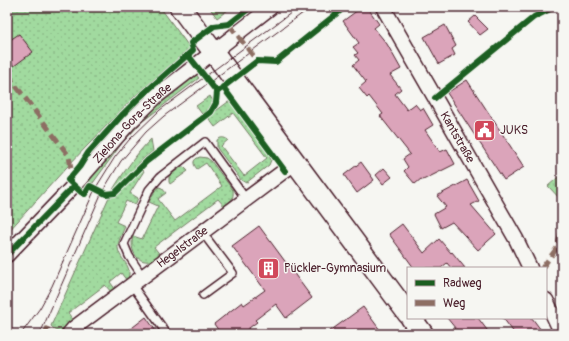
<svg xmlns="http://www.w3.org/2000/svg" width="569" height="341" font-family="Pangolin,sans-serif">
  <defs>
    <pattern id="grass-dots" width="8" height="8" patternUnits="userSpaceOnUse"><rect width="8" height="8" fill="#a1da9f"/><path d="M2 2h.1M6 6h.1" fill="none" stroke="#8cbb89" stroke-width="1.8" stroke-linecap="round"/></pattern>
    <pattern id="park-tufts" width="24" height="20" patternUnits="userSpaceOnUse"><rect width="24" height="20" fill="#a1da9f"/><path d="M3 7l-1-3M5 7V3M7 7l1-3M15 17l-1-3M17 17v-4M19 17l1-3" fill="none" stroke="#8cbb89"/></pattern>
  </defs>
  <rect width="100%" height="100%" fill="#f6f6f2"/>
  <filter id="ink" filterUnits="userSpaceOnUse"><feTurbulence type="fractalNoise" baseFrequency=".025" numOctaves="2"/><feDisplacementMap in="SourceGraphic" scale="8" xChannelSelector="R" yChannelSelector="G"/><feConvolveMatrix kernelMatrix="1 2 1 2 8 2 1 2 1" color-interpolation-filters="sRGB"/></filter>
  <g filter="url(#ink)">
    <path fill="url(#grass-dots)" stroke="#767c65" d="M7,7h153l30,41 -56,49 -68,71 -59,65z
      M209,7h23l-15,11z
      M195,73l4,5 -56,43 -21,22 -29,40 -4,-1 -3,7 -5,-4 53,-58 25,-25z
      M210,96l3,5 -4,8 -7,5 -6,-8z
      M228,102h3l38,52 2,6 -2,5 -23,18 -5,-3 -24,-32v-8c4,-3 7,-3 11,0l-7,6 23,30 23,-18 -34,-45 -18,14 -6,-8v-3z
      M151,139l2,12 -9,7 -30,33h-2c12,-19 23,-36 39,-52z
      M200,157l7,1 4,3 22,29c1,8 -2,12 -8,17l-7,-8 -64,48 7,9c-18,13 -33,0 -28,-20l9,3 16,-33 -9,-4 6,-12 4,-3 3,1 4,5 -8,6 17,22 47,-35 -16,-23 -9,6c-5,-6 -4,-10 3,-12z
      M181,167h3l4,4 -18,13 -1,-2v-6z
      M142,169l2,2 -14,22 8,5 -3,7 -9,-4 -10,21 9,4c-2,6 -6,13 -7,19 -1,15 17,19 9,36l-6,-8 -11,9 6,8 -4,3 -7,-8 -37,28 6,8 -14,13 -9,-8 58,-129 8,-1z"/>
    <path fill="url(#park-tufts)" stroke="#767c65" d="M562,174v27l-14,-15z"/>
    <path fill="#dba4ba" stroke="#4a1f2b" d="M362,7h5l12,17 -5,4 13,16 14,25 -11,6 11,14 -6,5 12,16 8,-6 5,6 3,-2 10,17 -8,5 15,22 7,-3 8,15 -32,16 -2,-1 -6,5 -11,-13 4,-4 -5,-8 7,-5 -30,-38 3,-2 -14,-18 -2,2 -8,-10 7,-6 -13,-17 6,-5 -4,-5 3,-2 -5,-6 6,-4 -16,-22z
      M475,16l13,13 -8,6 -12,-13z
      M445,25l11,21 -4,3 3,6 -16,9 -15,-27z
      M19,34l14,18 -19,14 -7,-9v-15z
      M467,80l57,87 -20,13 -57,-87z
      M361,162l13,18 -17,13 -13,-18z
      M384,168l8,9 -9,7 -7,-9z
      M467,180l12,21 -8,4 25,29 -18,16 -26,-28 -11,6 -7,-14 12,-7 -9,-11z
      M402,224l22,29 15,-14 12,14 1,-1 13,16h-14l-4,-5 -6,5h-27l-25,-34z
      M259,226l53,72 -26,20 -10,-14 -21,16 2,2 -16,12h-20l-7,-10 28,-22 2,3 21,-15 -33,-44z
      M363,307l20,27h-57z
      M146,317l12,17h-34z
      M447,318h31l12,16h-30z
      M503,318h29l12,16h-29z"/>
    <g fill="none" stroke-linecap="round" stroke-linejoin="round">
      <defs>
        <path id="lane" d="M202,232l31,41 -30,22
          M143,277l-14,-21 -5,-12 25,-54 11,-13 45,-35 41,57
          M132,285l35,49"/>
        <g id="street">
          <path id="s1" d="M383,7l133,232 14,29"/>
          <path id="s2" d="M7,255l73,-76 49,-56 29,-28 113,-88"/>
          <path d="M546,300l16,34"/>
          <path id="s3" d="M69,334l5,-6 222,-166"/>
        </g>
        <path id="secondary" d="M180,7l228,307
          M411,318l12,16"/>
      </defs>
      <use href="#lane" stroke="#4a1f2b" stroke-width="10"/>
      <use href="#street" stroke="#4a1f2b" stroke-width="17"/>
      <use href="#secondary" stroke="#4a1f2b" stroke-width="23"/>
      <use href="#lane" stroke="#f6f6f2" stroke-width="7"/>
      <use href="#street" stroke="#f6f6f2" stroke-width="14"/>
      <use href="#secondary" stroke="#f6f6f2" stroke-width="20"/>
      <path stroke="#4a1f2b" stroke-width="1" d="M21,334l19,-26 12,-22 43,-97 20,-32 14,-17 31,-30 139,-103
        M40,334l62,-142 19,-31 25,-29 18,-16 147,-109"/>
      <path stroke="#8d6e63" stroke-width="5" stroke-dasharray="10 5" stroke-linecap="butt" d="M229,24l28,37
        M7,74l62,82 3,19
        M542,268l15,-20 5,-19
        M45,334l3,-7"/>
      <defs>
        <path id="cycleway" d="M188,55l29,37 -1,11 -5,9 -64,49 -32,32 -9,1 -16,-8 -5,8 -4,-2 -13,-12 12,-14 8,-13 35,-39 17,-17 53,-47 -2,-7 23,-17 15,-2 22,-17
          M223,87l62,84
          M217,92l40,-31 19,1 69,-55
          M435,98l99,-81 20,-10
          M7,255l67,-69"/>
      </defs>
      <use href="#cycleway" stroke="#f6f6f2" stroke-width="8"/>
      <use href="#cycleway" stroke="#1b5e20" stroke-width="6"/>
    </g>
  </g>
  <defs>
    <symbol id="civic-square" viewBox="-11 -11 22 22"><rect x="-9" y="-9" width="18" height="18" rx="4" fill="#d1495b" stroke="#f6f6f2"/><path d="M-.6-6.5H3V-4.5H.6V-3L4-1V1h2V6H-6V1h2V-1L-.6-3ZM-1.2 2.5V6h2.4V2.5Z" fill="#fff"/></symbol>
    <symbol id="building-square" viewBox="-11 -11 22 22"><rect x="-9" y="-9" width="18" height="18" rx="4" fill="#d1495b" stroke="#f6f6f2"/><path d="M-4-6H4V6H1V3H-1V6H-4ZM-2.5-4.3h1.7v1.8h-1.7ZM.8-4.3h1.7v1.8H.8ZM-2.5-1h1.7V.8h-1.7ZM.8-1h1.7V.8H.8Z" fill="#fff"/></symbol>
  </defs>
  <g fill-rule="evenodd">
    <use href="#civic-square" x="472" y="118" width="25" height="25"/>
    <use href="#building-square" x="256" y="256" width="25" height="25"/>
  </g>
  <g text-anchor="middle" dominant-baseline="central" stroke-width="3" stroke-linejoin="round" paint-order="stroke">
    <g font-size="12" fill="#4a1f2b" stroke="#f6f6f2">
      <text stroke="none"><textPath href="#s2" startOffset="182">Zielona-Gora-Straße</textPath></text>
      <text stroke="none"><textPath href="#s1" startOffset="150">Kantstraße</textPath></text>
      <text stroke="none"><textPath href="#s3" startOffset="143">Hegelstraße</textPath></text>
    </g>
    <g font-size="12" fill="#4a1f2b" stroke="#f6f6f2" text-anchor="start">
      <text x="500" y="130">JUKS</text>
      <text x="284" y="268">Pückler-Gymnasium</text>
    </g>
  </g>
  <rect width="569" height="341" fill="none" stroke="#f6f6f2" stroke-width="24"/>
  <rect x="12" y="12" width="545" height="317" fill="none" stroke="#4a1f2b" stroke-width="1.5" filter="url(#ink)"/>
  <rect x="407" y="267" width="140" height="52" fill="#f6f6f2" stroke="#b1a0a2"/>
  <rect x="415" y="280" width="20" height="6" fill="#1b5e20" stroke="#b1a0a2"/>
  <text x="443" y="287" font-size="12" fill="#4a1f2b">Radweg</text>
  <rect x="415" y="300" width="20" height="6" fill="#8d6e63" stroke="#b1a0a2"/>
  <text x="443" y="307" font-size="12" fill="#4a1f2b">Weg</text>
</svg>
